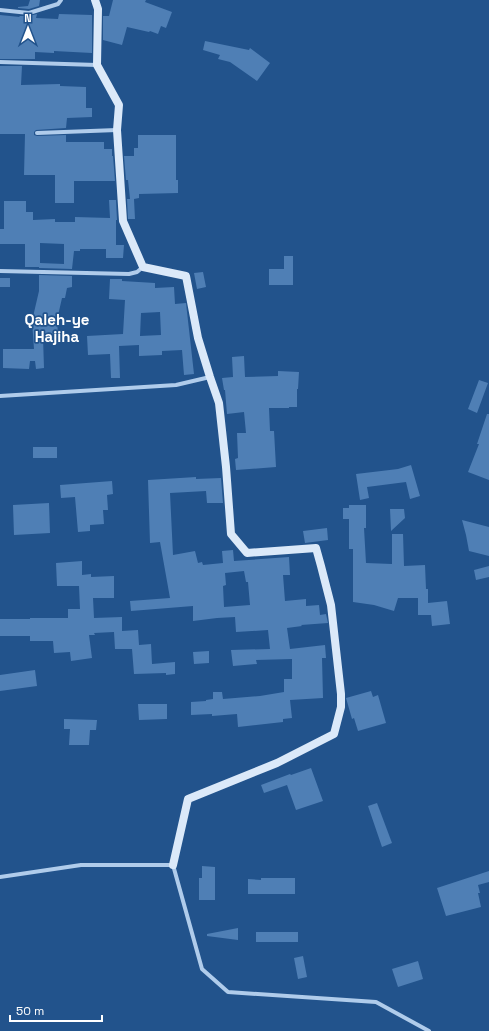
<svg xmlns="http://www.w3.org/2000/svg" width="489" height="1031" font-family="'Space Grotesk',sans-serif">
  <rect width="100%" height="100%" fill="#22538c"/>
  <path fill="#4f7fb5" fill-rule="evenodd" d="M30,0h10l-1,6 -10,3 -11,-1v-1l10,-1z
    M113,0h33l-1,2 27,10 -6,16 -5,-2 -3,8 -8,-3 -1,1 -22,-5 -5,18 -19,-5v-24h6z
    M37,14l-1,4 22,1 1,-5 33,1v38l-38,-2v2l-19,-1v7h-35v-44l20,2 -1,-1h10z
    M205,41l44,9 1,-2 20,15 -13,18 -27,-19 -12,-3 2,-4 -17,-5z
    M0,66h22l-1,19 39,-1v2l26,1v21h6v9l-25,1 -1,10 -30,2 -2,2v3l3,1 29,-1v7h38v7h8v7h1l2,25h-41v22h-19v-28h-31l1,-41h-25z
    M138,135h38v45h2v13l-39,1v4l-5,1 1,20h-7l-1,-20h3l-2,-19h-2l-2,-24h10v-8h4z
    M109,200h7l1,20h-1v25h8l-1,13h-17v-9h-26v2h-6l-2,18 -33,-1v-1h-14v-23h-25v-15h4v-28h22v11h7v8l22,-1v3h20v-5l35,1zM40,243l24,1v20l-24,-1z
    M284,256h9v29h-24v-16h15z
    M203,272l3,15 -9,2 -3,-16z
    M39,275l33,1v11l-5,1 -2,10h-3l-5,22 1,15 -15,2 1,31 -8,1 -1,-8h-5l-1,8 -26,-1v-19h31l-2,-28 7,-30z
    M0,278h10v9h-10z
    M110,279h12v2l33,2v5l19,-1 1,17 11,-1 8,71 -10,1 -2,-25 -20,1v4l-23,1v-11l-20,1 1,32h-9l-1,-24 -22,1 -1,-19 36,-2 2,-34 -16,-1zM160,312l1,23 -21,1 1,-23z
    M244,356l1,21 33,-1v-5l21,1 -1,17h-1v18h-8v1h-20l1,23h4l2,36 -40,3 -1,-11 3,-1 -1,-25h9l-2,-21 -17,2 -2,-24h-1l-2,-12 11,-1 -1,-20z
    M479,380l9,3 -11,30 -9,-4z
    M487,414h2v66l-21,-8 11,-28h-2z
    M33,447h24v11h-24z
    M411,465l9,31 -10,3 -4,-17 -39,5 2,11 -9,2 -4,-26 42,-5z
    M196,477v2l25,-1 2,25h-16l-1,-12 -36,2 3,62 22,-4 3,12 4,-1 1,3 20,-2 -1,-12 11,-1 1,11 55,-4 1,18h-7l2,26 21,-2v7l13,-1 1,10 6,-1 2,9 -27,2 1,1 -15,2 3,21 35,-4 1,13h-4l1,40 -33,2 2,18 -9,1v3l-45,5 -1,-13 -25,2v-2l-21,1v-13l15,-1v-1l7,-1v-7h9l1,7 37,-3 24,-4v-13h8v-20l-36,1 1,4 -24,2 -2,-16 39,-1 -2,-19 -32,2 -1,-15 -18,1 -24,3v-15l-62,5 -1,-10 40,-3 -10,-56 -10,1 -2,-63zM244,571l2,11h2l2,23 -26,2 -1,-21 3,-1 -1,-12z
    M112,481l1,13 -6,1 1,15h-5l1,14 -14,1v6l-12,1 -3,-35 -14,1 -1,-13z
    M49,503l1,30 -36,2 -1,-30z
    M349,505h17v23h-2l2,35 26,1v-30h11l1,32 21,-1 1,24h2v14l19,-2 3,23 -18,2 -1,-11h-13v-17h-20l-4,13 -20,-6 -21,-3v-53h-4v-30h-6v-11h6z
    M390,509h14l1,9 -14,13z
    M462,520l27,7v29l-20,-5 -3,-16z
    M327,528l1,12 -23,3 -2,-12z
    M82,561v14l9,-1v3l23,-1v22h-21l1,20 28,-1v14l16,-1 1,15 12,-1 1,20 23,-2v12l-9,1v-2l-32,1 -2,-25h-17l-1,-17 -20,1 1,2h-6l3,23 -21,3 -1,-9 -16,1 -1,-12h-23v-5h-30v-17h30v-1h38v-9h12l-1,-23h-22l-1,-23z
    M489,566v11l-13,3 -2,-10z
    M209,651v12l-15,1 -1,-12z
    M35,670l2,16 -37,5v-16z
    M371,691l2,6 5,-2 8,28 -28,8 -4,-13 -2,1 -6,-21z
    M138,704h29v15l-28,1z
    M64,719l33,1 -1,10h-6l-1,15h-20l1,-16h-6z
    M311,768l12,33 -27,9 -9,-25 -23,8 -3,-8 29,-11 1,1z
    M377,803l15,40 -10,4 -14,-41z
    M202,866l13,1v33h-16v-22h3z
    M489,871v11l-11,3 2,8h-2l3,14 -35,9 -9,-28z
    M261,878h34v16h-47v-15l13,1z
    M238,928v12l-31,-4v-2z
    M256,932h42v10h-42z
    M303,956l4,21 -9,2 -4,-21z
    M418,961l5,18 -25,8 -6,-18z"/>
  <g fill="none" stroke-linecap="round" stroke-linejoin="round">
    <path stroke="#b0cceb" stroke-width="4" d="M0,10l29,3 29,-9 3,-4
      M0,62l97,3
      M37,133l80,-3
      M0,271l129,3 8,-2 6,-5
      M0,396l176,-11 34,-8
      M0,877l81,-12h92l29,104 26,23 148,10 53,29"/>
    <path stroke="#dbe9f9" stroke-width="8" d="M95,0l3,9 -1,56 22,40 -2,25 6,91 20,46 43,9 12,62 12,39 9,26 7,64 5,67 16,19 69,-5 5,18 10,39 10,89v13l-7,27 -57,29 -89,36 -15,66"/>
  </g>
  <g text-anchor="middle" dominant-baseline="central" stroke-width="3.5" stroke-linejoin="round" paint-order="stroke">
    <g font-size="15" font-weight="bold" fill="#fff" stroke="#22538c">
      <text x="57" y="319">Qaleh-ye<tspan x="57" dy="17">Hajiha</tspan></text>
    </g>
  </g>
  <g transform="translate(28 28)" stroke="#22538c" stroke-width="3" paint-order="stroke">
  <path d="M0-3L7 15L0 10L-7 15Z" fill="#ffffff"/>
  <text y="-6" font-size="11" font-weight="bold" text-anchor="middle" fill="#ffffff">N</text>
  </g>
  <path d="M10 1015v6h92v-6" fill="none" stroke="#ffffff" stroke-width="2"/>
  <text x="16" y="1015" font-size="12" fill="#ffffff" stroke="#22538c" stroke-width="3" paint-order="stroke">50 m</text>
</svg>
